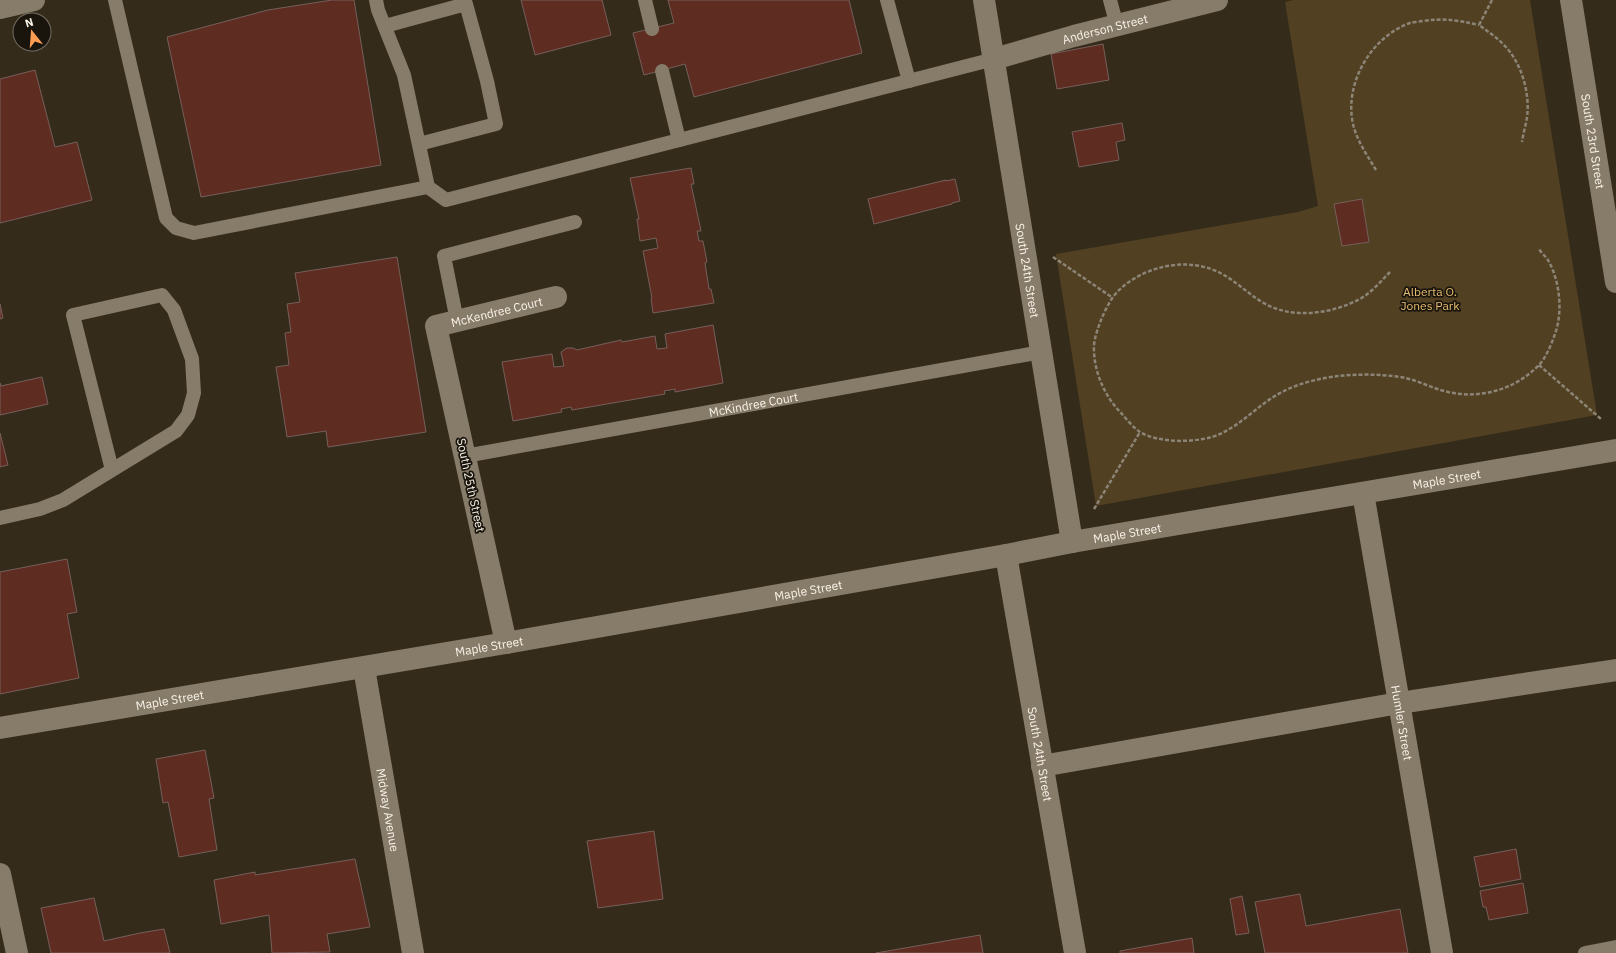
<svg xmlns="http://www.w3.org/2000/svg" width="1616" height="953" font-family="'IBM Plex Sans',sans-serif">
  <rect width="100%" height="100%" fill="#352b1b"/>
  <path fill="#514022" d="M1293,0h237l67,415 -501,91 -40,-252 242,-42 20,-6 -33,-204z"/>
  <path fill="#5e2c21" stroke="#765f5a" d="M332,0h22l27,165 -180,32 -34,-160 101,-27z
    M521,0h81l9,35 -76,20z
    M668,0h181l13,53 -168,44 -9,-33 -41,11 -11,-42 41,-10z
    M1103,44l6,36 -52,9 -6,-35z
    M35,70l20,77 22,-5 15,58 -92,23v-144z
    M1122,123l3,17 -9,2 3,18 -40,7 -7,-35z
    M691,168l3,16h-3l10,47h-4l2,10h4l4,21 -2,1 4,26h2l3,14 -61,10 -2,-15h1l-9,-47 15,-3 -2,-10 -16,3 -3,-22h2l-9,-41z
    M955,179l5,22 -8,2v1l-78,20 -6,-25 78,-19v1z
    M1362,199l7,43 -27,4 -8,-42z
    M397,257l29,175 -98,15 -2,-16 -39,6 -11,-70 13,-2 -4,-32 6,-1 -4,-28 13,-2 -5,-29z
    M0,304l3,14 -3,1z
    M713,325l10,58 -48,9v-3l-11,2 1,3 -93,16 -1,-3 -10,2 1,3 -49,9 -11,-59 50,-8 2,13 10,-1 -3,-14 6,-4h6l4,2 44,-10 1,2 33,-6 2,13 10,-1 -2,-14z
    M42,377l6,27 -48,11v-32l1,3z
    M0,433l8,32 -8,2z
    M67,559l10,53 -10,2 12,64 -79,16v-122z
    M205,750l9,48 -5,1 8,51 -38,7 -11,-55 -5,1 -7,-44z
    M654,831l9,68 -65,9 -11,-67z
    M1516,849l5,30 -41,8 -6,-30z
    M355,859l15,68 -43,7 3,18 -58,1 -3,-38 -48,9 -7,-44 41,-8v3z
    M1523,883l5,30 -39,7 -3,-13h-3l-3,-16z
    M1300,894l6,32 94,-17 8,44h-143l-10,-51z
    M1242,896l7,37 -13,2 -6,-36z
    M94,898l10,43 36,-8 24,-4 6,24h-119l-10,-45z
    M980,935l3,18h-107z
    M1192,938l2,15h-74v-2z"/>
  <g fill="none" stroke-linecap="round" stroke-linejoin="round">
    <path stroke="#8c8476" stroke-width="2.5" stroke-dasharray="4 2" stroke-linecap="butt" d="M1492,0l-13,25c11,8 23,16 31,27 13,17 20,44 17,65 -1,8 -4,17 -5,25
      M1376,170c-9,-15 -19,-29 -23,-46 -9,-41 18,-87 57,-101 3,-1 8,-1 12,-2 22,-3 35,-1 57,4
      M1053,257l60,41
      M1390,272c-9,9 -18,20 -30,27 -29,15 -69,21 -98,3 -18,-11 -31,-26 -51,-33 -33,-12 -77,1 -98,28 -5,7 -9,16 -12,23 -3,8 -6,16 -7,25 -1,25 10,51 28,69 5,6 12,14 18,18 20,12 60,11 80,2 24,-11 41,-32 64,-43 16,-8 37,-13 54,-15 20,-2 42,-2 62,1 15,2 29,10 44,14 33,9 69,0 94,-25 8,-8 13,-21 17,-32 8,-22 5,-53 -7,-74 -3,-4 -7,-8 -10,-12
      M1539,365l62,54
      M1094,509l46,-77"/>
    <g stroke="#877c69" stroke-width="14">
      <path d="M115,0l51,218 10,10 18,5 234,-46"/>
      <path d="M376,0l2,10 26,65 24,112 18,13 548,-141"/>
      <path d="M645,0l7,29"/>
      <path d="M887,0l22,81"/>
      <path d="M1110,0l7,26"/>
      <path d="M385,26l81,-22 21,77 9,43 -77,20"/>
      <path d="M662,71l17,69"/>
      <path d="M457,321l-13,-65 131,-34"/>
      <path id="s1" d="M465,456l576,-104"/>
      <path d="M0,518l40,-9 23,-9 113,-69 12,-16 6,-22 -2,-34 -18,-49 -12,-15 -89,20 39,155"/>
      <path d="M1585,953l31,-6"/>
    </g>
    <g stroke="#877c69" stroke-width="22">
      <path id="s2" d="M984,0l88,542"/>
      <path id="s3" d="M1571,0l45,282"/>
      <path id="s4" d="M994,59l80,-23 143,-36"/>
      <path id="s5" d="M1363,493l79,460"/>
      <path id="s6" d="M1006,555l69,398"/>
      <path id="s7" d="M506,643l-70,-317 120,-29"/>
      <path id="s8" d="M364,668l49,285"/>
      <path id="s9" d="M0,728l506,-85 500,-88 66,-13 544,-92"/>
      <path d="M1042,766l357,-63 217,-33"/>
    </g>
    <path stroke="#877c69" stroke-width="22" d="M0,8l34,-8
      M0,874l17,79"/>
  </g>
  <g text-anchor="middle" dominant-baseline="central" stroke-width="3.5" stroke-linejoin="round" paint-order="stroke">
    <g font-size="12" fill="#f9f3e8" stroke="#19150d">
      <text stroke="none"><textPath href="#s4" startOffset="115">Anderson Street</textPath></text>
      <text stroke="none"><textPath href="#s3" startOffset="143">South 23rd Street</textPath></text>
      <text stroke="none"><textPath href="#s2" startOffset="274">South 24th Street</textPath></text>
      <text stroke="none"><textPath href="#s7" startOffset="387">McKendree Court</textPath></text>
      <text stroke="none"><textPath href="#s1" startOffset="293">McKindree Court</textPath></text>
      <text stroke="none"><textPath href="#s9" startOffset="1468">Maple Street</textPath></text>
      <text transform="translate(471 485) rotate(78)">South 25th Street</text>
      <text stroke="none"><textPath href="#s9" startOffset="1144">Maple Street</textPath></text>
      <text stroke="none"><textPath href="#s9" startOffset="820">Maple Street</textPath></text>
      <text stroke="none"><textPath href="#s9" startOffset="496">Maple Street</textPath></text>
      <text stroke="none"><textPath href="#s9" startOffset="172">Maple Street</textPath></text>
      <text stroke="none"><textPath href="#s5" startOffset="233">Humler Street</textPath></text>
      <text stroke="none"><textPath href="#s6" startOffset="202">South 24th Street</textPath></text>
      <text stroke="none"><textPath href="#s8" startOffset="144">Midway Avenue</textPath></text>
    </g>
    <g font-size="12" fill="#e8bd71" stroke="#19150d">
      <text x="1430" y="291">Alberta O.<tspan x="1430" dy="14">Jones Park</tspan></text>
    </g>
  </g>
  <g transform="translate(32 32) rotate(343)"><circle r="19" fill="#19150d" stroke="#736e65"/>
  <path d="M0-3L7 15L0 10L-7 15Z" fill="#fc9d53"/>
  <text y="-6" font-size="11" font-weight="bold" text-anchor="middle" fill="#f9f3e8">N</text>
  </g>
</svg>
